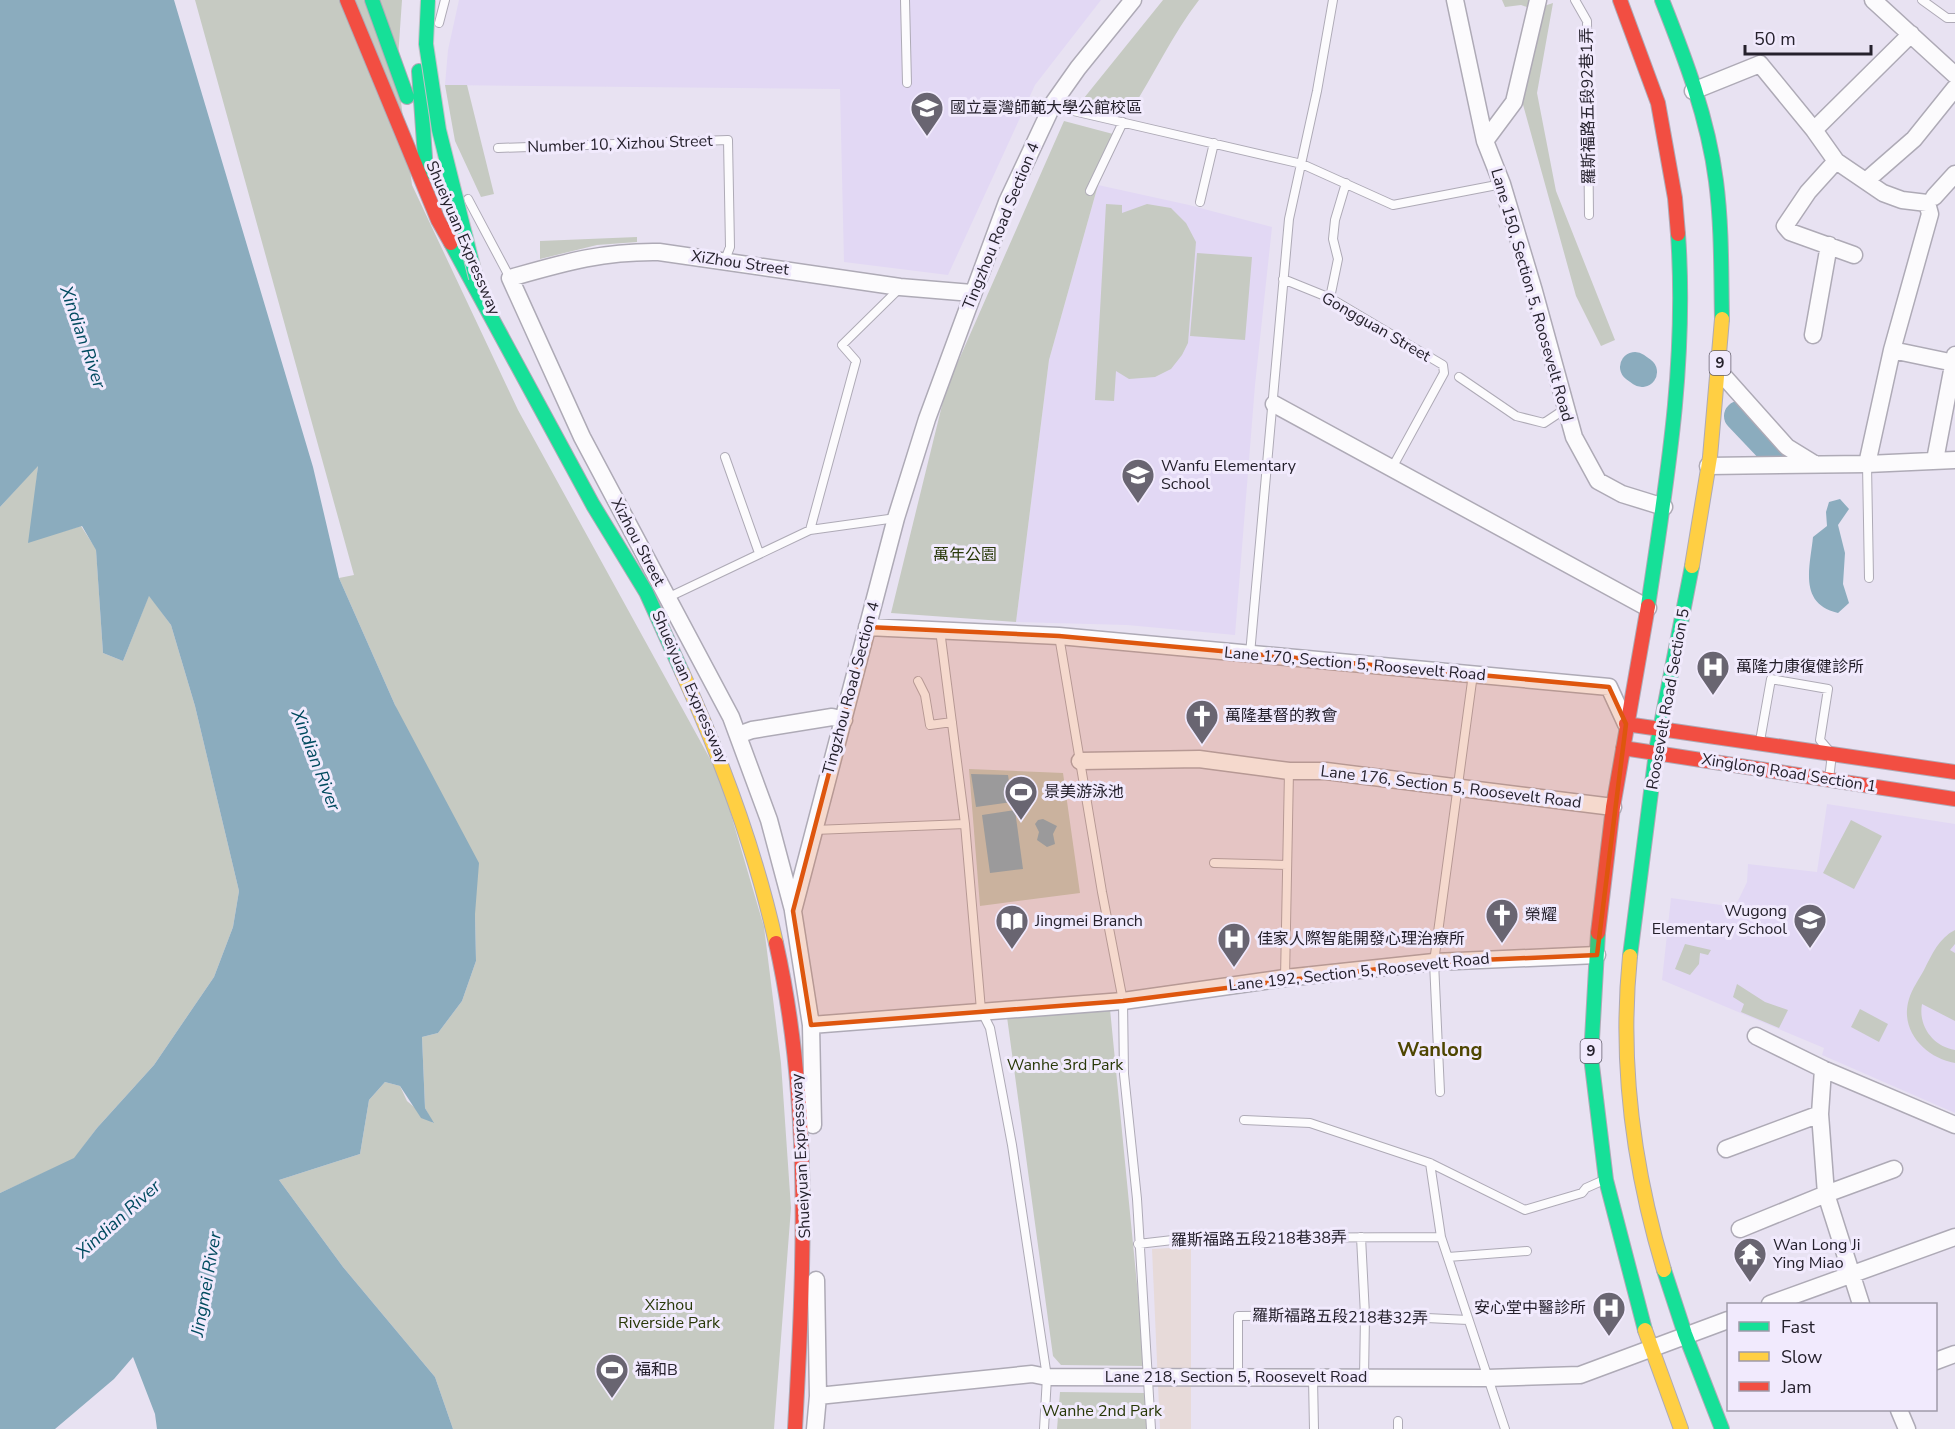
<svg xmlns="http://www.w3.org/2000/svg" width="1955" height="1429" font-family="'Nunito Sans','Noto Sans TC',sans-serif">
  <rect width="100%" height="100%" fill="#e8e2f2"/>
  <path fill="#e7dad9" d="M1191,1247v182h-31l-8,-180z"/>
  <path fill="#e2d8f4" d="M459,0h642l-66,85 -87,190 -104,-13 -4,-173 -395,-4 3,-35z
    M1098,185l91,20 83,22 -17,158 -20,250 -108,-10 -111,-3 33,-262z
    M1827,804l128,20v289l-133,-58 2,-7 -162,-68 9,-82 64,9 12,-25 1,-18 69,8z"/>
  <path fill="#c6cac2" d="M195,0h207l-5,72 15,113 106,225 202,367 44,150 17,136 10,145 -17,221h-321l-18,-52 -92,-110 -64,-87 81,-26 9,-54 16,-18 15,4 7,15 26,22 -8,-15 -3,-71 16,-4 24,-32 14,-40 -1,-47 -80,-209 -56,-127 15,-3z
    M1163,0h36c-27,35 -45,75 -69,112l-46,-14z
    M1502,0h27l-2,7 -6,-2 -16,2z
    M1553,3l-16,90 19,98 59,149 -14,6 -25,-50 -54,-195 22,-95z
    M445,85h22l27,109 -13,3 -26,-56z
    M1064,121l49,13 -25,55 10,-4 -49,175 -33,262 -125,-9 55,-224z
    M1106,204l16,1v8l25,-9 24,4 15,15 10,19 -8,101 -6,12 -11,14 -16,8 -26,2 -13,-8 -2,30 -19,-1z
    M637,237v5l-40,3 -57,14v-18z
    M1197,253l55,4 -7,83 -55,-4z
    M38,465l-3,34 26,33 20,-6 15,23 7,104 20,8 26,-66 22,30 24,81 44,185 -6,36 -19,50 -60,88 -57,63 -23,31 -74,34v-686z
    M969,769l94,4 17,120 -100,13z
    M1851,820l31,16 -28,53 -31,-16z
    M1955,930v14l-5,6 5,3v68l-33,-17c-4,21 10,42 33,46v13c-29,-5 -56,-32 -46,-64 3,-10 10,-20 15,-29 8,-16 15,-32 31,-40z
    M1685,944l26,6 -3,5 -8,-2 -1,11 -9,11 -15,-6z
    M1737,984l28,18 23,8 -9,18 -38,-16 3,-8 -11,-7z
    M1110,1009l35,357 -84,-1 -8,-9 -46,-339z
    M1860,1009l28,15 -9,18 -28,-15z
    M1060,1392l86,1v36h-89z"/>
  <path fill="#8bacbe" d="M0,0h174l139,467 26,111 56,127 84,158 -4,51 1,47 -14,40 -24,32 -16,4 3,71 9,15 -13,-5 -21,-32 -15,-4 -16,18 -9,54 -81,26 64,87 92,110 18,52h-296l-2,-15 -22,-57 -19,22 -59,50h-55v-236l74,-35 23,-30 57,-63 60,-88 19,-50 6,-36 -44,-185 -24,-81 -22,-29 -26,65 -20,-8 -7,-103 -14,-24 -54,17 10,-77 -38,41z
    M1840,499l9,10 -11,16 7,28 -2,31 6,19 -11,10c-40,-9 -28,-46 -25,-76l14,-11 -1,-14 3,-10z
    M971,774l37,1 4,27 -36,5z
    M1015,810l8,59 -33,4 -8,-58z
    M1043,819l14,7 -4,8 2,10 -8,3 -10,-7 2,-8 -4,-8 3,-4z"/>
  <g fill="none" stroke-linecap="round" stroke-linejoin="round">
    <path stroke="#8bacbe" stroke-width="30" d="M1635,367l7,5
      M1739,416l38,40"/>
    <defs>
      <path id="lane" d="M905,0l2,83
        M1575,0l12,21 2,194
        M1922,0l25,18h8
        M439,23l6,-23
        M1054,102l15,8 233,54 91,41 109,-21
        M498,148l230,-8 2,107 -5,13
        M1090,191l33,-69
        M468,199l42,79
        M1200,202l14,-59
        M1283,279l47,19 113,67 1,8 -52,95
        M1330,298l8,-39 -5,-20 2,-19 11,-37
        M1459,377l57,39 28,7 21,-14
        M725,457l34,96
        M1867,464l2,114
        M810,530l46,-169 -14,-16 58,-57
        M667,598l143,-68 86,-12
        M940,630l25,194 16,186 9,18 22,117 35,232 -3,52
        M1059,636l43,256 21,109 1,73 13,125 14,230
        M1250,654l39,-435 28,-128 16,-91
        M918,681l7,14 5,30 22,-3
        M1760,741l11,-62 57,10 -8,51 12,14 -3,25
        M814,830l151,-6
        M1214,863l73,2
        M1285,978l4,-207
        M1440,1092l-6,-130 39,-288
        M1244,1120l66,3 120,40 95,47 57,-17 4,-5 18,-8
        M1430,1163l11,74 64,192
        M1361,1237l4,78 -1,63
        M1138,1244l52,-6 251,-1
        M1448,1257l79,-6
        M1238,1378v-62l127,-1 103,5
        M1313,1378l1,51
        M1398,1429v-8"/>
      <path id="street" d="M1455,0l30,141 17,43 32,107 40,146 24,44 24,13 42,13
        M1873,0l82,75
        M1693,91l67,-27 54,66 22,31 47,32 19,7 25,3 3,11 -38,136 -25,114
        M1814,130l97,-96
        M1485,141l29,-39 24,-102
        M1836,161l-28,31 -23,34 5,6 64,23
        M1867,180l47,-41 41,-51
        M1934,197l21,-23
        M1813,335l16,-90
        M1892,350l62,13
        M1720,372l67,75 26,16
        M1274,404l374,204
        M1935,460l20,-105
        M1708,466l159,-2 88,-4
        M867,627l192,9 550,51 17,37
        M738,735l14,-5 80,-13 12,3
        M1080,761l119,-2 90,12h37l287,36
        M793,910l-24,-90 -38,-103 -149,-280 -72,-159c53,-15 93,-27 149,-26l241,35 72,6
        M811,1025l312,-24 162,-23 149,-16 163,-7
        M1756,1036l67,33 132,56
        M1823,1069l-3,45 6,80 35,110
        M813,1125l-2,-100 -18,-114 103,-393 31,-99 80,-217 47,-100 24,-34 55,-68
        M1726,1149l94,-35
        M1740,1229l86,-35 68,-25
        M1770,1304l185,-67
        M1936,1361l19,-7
        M818,1396l214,-22 15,3 440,1 93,-3 148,-55
        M1899,1410l8,19
        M815,1429l3,-33 -2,-116"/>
      <path id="fast" d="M372,0l35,97
        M1662,0c23,58 46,118 54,181 6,46 5,92 6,138
        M419,71l7,101
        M451,243l142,262 53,87 36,80
        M1648,606c19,-127 39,-244 30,-372
        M1598,933l-7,124 15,123 39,150
        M1630,956l27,-211 35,-179
        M1664,1270l21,64 37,95"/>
      <path id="slow" d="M1692,566l18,-109 12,-138
        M682,672c40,88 73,176 94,271
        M1630,956c-11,108 3,211 34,314
        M1645,1330l36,99"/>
      <path id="jam" d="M347,0l91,220 13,23
        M1620,0l38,103 17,95 3,36
        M1626,724l329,48
        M1623,748l332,51
        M1598,933l15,-126 35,-201
        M776,943c36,160 28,323 19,486"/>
    </defs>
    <use href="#lane" stroke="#aeaab6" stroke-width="10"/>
    <use href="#street" stroke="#aeaab6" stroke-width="19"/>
    <use href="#fast" stroke="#aeaab6" stroke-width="16"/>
    <use href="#slow" stroke="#aeaab6" stroke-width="16"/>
    <use href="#jam" stroke="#aeaab6" stroke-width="16"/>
    <use href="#lane" stroke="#fcfbfd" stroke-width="8"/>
    <use href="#street" stroke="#fcfbfd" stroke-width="16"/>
    <use href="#fast" stroke="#16e098" stroke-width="14"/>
    <use href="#slow" stroke="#ffcf43" stroke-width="14"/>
    <use href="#jam" stroke="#f24e42" stroke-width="14"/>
    <defs>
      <path id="fast-bridge" d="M428,0l-2,44 13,86 37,148"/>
    </defs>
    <use href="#fast-bridge" stroke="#c3c0c8" stroke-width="16" stroke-linecap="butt"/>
    <use href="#fast-bridge" stroke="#16e098" stroke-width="14"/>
  </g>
  <path fill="#de560e" fill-opacity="0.2" stroke="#de560e" stroke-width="4.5" stroke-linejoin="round" d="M867,627l192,9 550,51 17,37 -29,231 -163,7 -311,39 -312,24 -18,-114z"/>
  <defs>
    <symbol id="university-pin" viewBox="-11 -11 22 30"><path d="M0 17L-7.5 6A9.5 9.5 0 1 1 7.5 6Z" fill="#696571" stroke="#f1eafd"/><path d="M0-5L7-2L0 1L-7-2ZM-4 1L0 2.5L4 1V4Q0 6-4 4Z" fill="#fff"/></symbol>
    <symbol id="school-pin" viewBox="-11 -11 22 30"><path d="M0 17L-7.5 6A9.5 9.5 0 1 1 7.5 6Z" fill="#696571" stroke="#f1eafd"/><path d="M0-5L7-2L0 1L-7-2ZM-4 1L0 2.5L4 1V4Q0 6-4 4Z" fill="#fff"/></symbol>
    <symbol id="hospital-pin" viewBox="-11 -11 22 30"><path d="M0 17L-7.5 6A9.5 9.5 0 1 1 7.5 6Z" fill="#696571" stroke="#f1eafd"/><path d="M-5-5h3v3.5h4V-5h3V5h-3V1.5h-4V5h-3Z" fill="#fff"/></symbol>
    <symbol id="church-pin" viewBox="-11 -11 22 30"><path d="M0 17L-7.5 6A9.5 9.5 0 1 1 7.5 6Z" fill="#696571" stroke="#f1eafd"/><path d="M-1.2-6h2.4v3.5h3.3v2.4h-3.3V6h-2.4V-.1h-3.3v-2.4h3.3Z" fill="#fff"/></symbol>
    <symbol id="stadium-pin" viewBox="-11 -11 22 30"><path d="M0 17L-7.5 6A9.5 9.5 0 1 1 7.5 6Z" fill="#696571" stroke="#f1eafd"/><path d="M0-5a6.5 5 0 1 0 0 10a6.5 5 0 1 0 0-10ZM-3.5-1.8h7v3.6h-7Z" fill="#fff"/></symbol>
    <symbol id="library-pin" viewBox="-11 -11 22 30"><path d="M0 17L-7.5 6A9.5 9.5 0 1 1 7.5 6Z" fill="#696571" stroke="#f1eafd"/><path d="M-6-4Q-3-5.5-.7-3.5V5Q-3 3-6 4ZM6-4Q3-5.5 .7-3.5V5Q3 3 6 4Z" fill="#fff"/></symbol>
    <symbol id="temple-pin" viewBox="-11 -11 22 30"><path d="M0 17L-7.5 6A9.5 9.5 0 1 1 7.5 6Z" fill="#696571" stroke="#f1eafd"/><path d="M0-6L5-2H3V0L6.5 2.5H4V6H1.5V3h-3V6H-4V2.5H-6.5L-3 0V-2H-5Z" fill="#fff"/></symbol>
  </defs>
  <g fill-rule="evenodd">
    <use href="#university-pin" x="908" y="89" width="38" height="52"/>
    <use href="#school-pin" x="1119" y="456" width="38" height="52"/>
    <use href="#hospital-pin" x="1694" y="648" width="38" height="52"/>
    <use href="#church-pin" x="1183" y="697" width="38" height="52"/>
    <use href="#stadium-pin" x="1002" y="773" width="38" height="52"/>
    <use href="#church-pin" x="1483" y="896" width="38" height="52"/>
    <use href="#school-pin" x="1791" y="901" width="38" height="52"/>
    <use href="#library-pin" x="993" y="902" width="38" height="52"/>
    <use href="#hospital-pin" x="1215" y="920" width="38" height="52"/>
    <use href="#temple-pin" x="1731" y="1235" width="38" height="52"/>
    <use href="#hospital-pin" x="1590" y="1289" width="38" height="52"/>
    <use href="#stadium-pin" x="593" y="1351" width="38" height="52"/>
  </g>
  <g text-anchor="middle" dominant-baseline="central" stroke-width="6" stroke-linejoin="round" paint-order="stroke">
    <g fill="#f1eafd" stroke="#625d6b" stroke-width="1.5">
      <rect x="1709.5" y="351" width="21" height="24" rx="4.5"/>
      <rect x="1580.5" y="1039" width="21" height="24" rx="4.5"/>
    </g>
    <g font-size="15" font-weight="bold" fill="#25212c">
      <text x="1720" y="363">9</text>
      <text x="1591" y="1051">9</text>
    </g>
    <g font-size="16" fill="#25212c" stroke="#f1eafd">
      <text transform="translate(1588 106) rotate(-91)">羅斯福路五段92巷1弄</text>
      <text transform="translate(620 144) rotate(-2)">Number 10, Xizhou Street</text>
      <text transform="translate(1001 226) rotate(-68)">Tingzhou Road Section 4</text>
      <text transform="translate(463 238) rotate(67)">Shueiyuan Expressway</text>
      <text transform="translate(740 263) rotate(8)">XiZhou Street</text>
      <text transform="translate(1532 295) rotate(74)">Lane 150, Section 5, Roosevelt Road</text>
      <text transform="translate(1376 327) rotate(30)">Gongguan Street</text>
      <text transform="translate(638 542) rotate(62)">Xizhou Street</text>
      <text transform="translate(1355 664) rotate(5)">Lane 170, Section 5, Roosevelt Road</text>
      <text transform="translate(690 687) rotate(66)">Shueiyuan Expressway</text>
      <text transform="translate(851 688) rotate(-75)">Tingzhou Road Section 4</text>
      <text transform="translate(1668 699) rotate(-80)">Roosevelt Road Section 5</text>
      <text transform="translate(1789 773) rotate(9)">Xinglong Road Section 1</text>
      <text transform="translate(1451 787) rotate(7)">Lane 176, Section 5, Roosevelt Road</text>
      <text transform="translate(1359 972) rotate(-6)">Lane 192, Section 5, Roosevelt Road</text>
      <text transform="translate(801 1156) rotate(-93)">Shueiyuan Expressway</text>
      <text transform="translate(1259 1239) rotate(-1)">羅斯福路五段218巷38弄</text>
      <text transform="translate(1340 1317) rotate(1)">羅斯福路五段218巷32弄</text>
      <text x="1236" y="1377">Lane 218, Section 5, Roosevelt Road</text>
    </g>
    <g font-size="16" fill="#25212c" stroke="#f1eafd" text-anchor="start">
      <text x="950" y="108">國立臺灣師範大學公館校區</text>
      <text x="1161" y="466">Wanfu Elementary<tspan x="1161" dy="18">School</tspan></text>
      <text x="1736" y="667">萬隆力康復健診所</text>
      <text x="1225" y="716">萬隆基督的教會</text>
      <text x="1044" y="792">景美游泳池</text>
      <text x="1787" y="911" text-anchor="end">Wugong<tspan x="1787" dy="18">Elementary School</tspan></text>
      <text x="1525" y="915">榮耀</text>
      <text x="1035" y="921">Jingmei Branch</text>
      <text x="1257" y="939">佳家人際智能開發心理治療所</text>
      <text x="1773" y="1245">Wan Long Ji<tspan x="1773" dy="18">Ying Miao</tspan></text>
      <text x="1586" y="1308" text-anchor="end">安心堂中醫診所</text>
      <text x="635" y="1370">福和B</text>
    </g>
    <g font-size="16" fill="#283808" stroke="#f1eafd">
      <text x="965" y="555">萬年公園</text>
      <text x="1065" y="1065">Wanhe 3rd Park</text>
      <text x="669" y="1305">Xizhou<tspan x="669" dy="18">Riverside Park</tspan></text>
      <text x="1102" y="1411">Wanhe 2nd Park</text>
    </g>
    <g font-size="18" font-style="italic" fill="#004a5f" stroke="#f1eafd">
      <text transform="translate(83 337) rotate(71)">Xindian River</text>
      <text transform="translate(316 760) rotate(69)">Xindian River</text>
      <text transform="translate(118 1219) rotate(-42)">Xindian River</text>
      <text transform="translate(206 1284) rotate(-80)">Jingmei River</text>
    </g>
    <g font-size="20" font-weight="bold" fill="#4e4501" stroke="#f1eafd">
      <text x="1440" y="1049">Wanlong</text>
    </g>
  </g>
  <rect x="1727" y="1303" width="210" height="108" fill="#f1eafd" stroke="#9f9aa9" stroke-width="1.5"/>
  <rect x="1739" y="1322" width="30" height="9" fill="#16e098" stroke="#9f9aa9" stroke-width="1.5"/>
  <text x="1781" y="1333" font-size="18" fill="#25212c">Fast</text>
  <rect x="1739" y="1352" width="30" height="9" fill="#ffcf43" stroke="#9f9aa9" stroke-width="1.5"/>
  <text x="1781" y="1363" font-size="18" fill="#25212c">Slow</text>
  <rect x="1739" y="1382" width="30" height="9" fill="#f24e42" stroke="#9f9aa9" stroke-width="1.5"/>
  <text x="1781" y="1393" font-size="18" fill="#25212c">Jam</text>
  <path d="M1745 45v9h126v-9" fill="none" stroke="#25212c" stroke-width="3"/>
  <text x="1754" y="45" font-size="18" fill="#25212c" stroke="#f1eafd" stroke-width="4.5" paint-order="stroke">50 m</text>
</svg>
